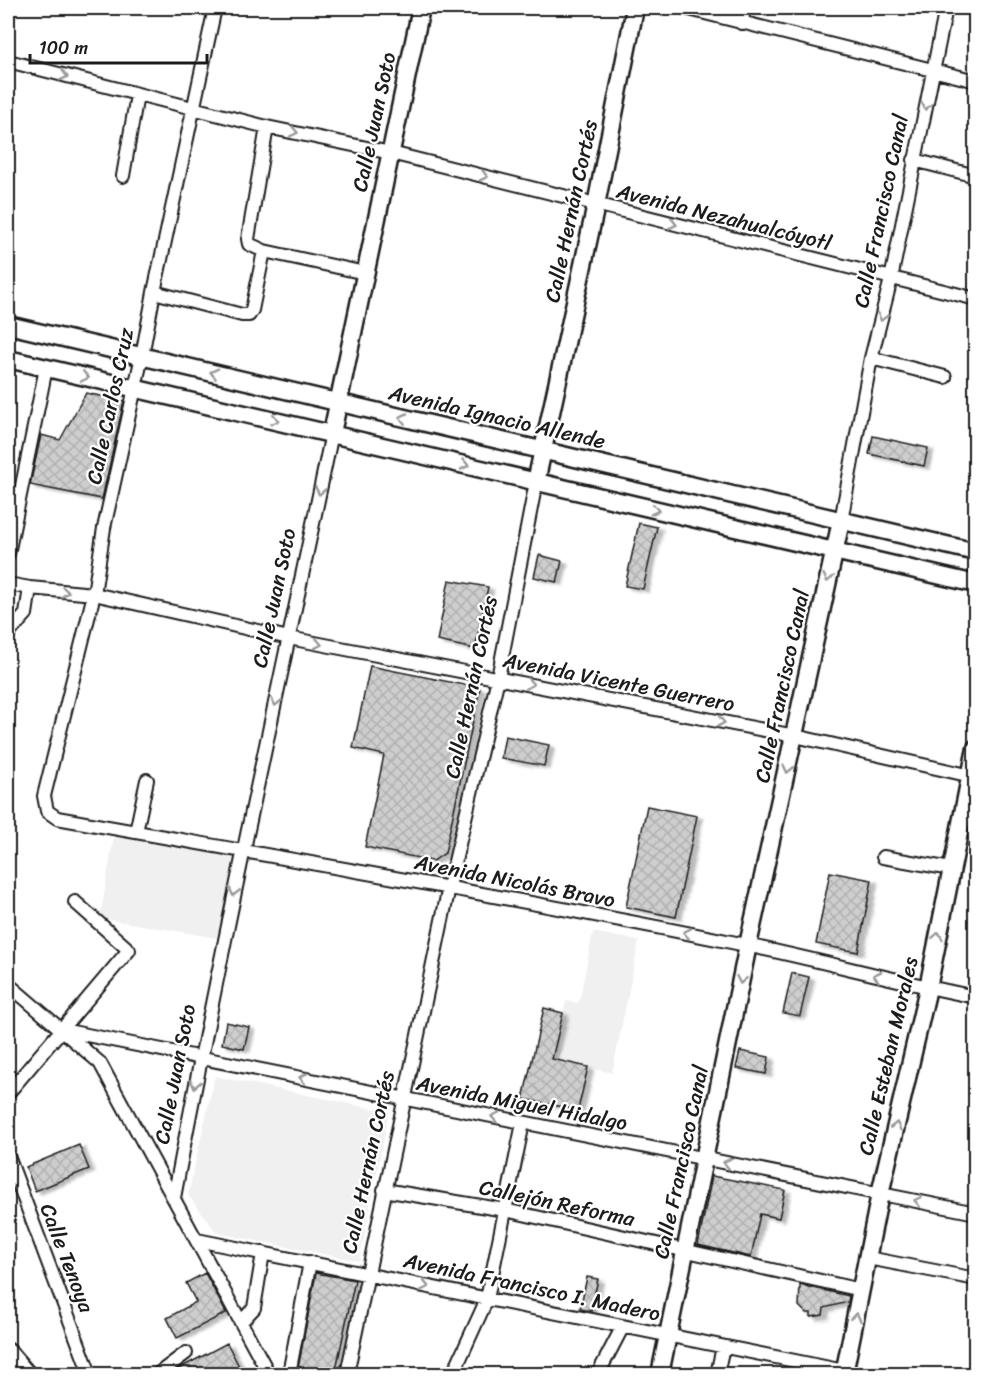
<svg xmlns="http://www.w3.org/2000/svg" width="983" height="1382" font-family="Sriracha,sans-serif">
  <defs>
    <pattern id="building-cross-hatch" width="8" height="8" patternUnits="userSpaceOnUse" patternTransform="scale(1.5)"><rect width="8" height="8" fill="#cecece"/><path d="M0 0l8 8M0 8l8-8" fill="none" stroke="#b0b0b0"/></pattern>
    <filter id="shadow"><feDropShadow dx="5.5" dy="3" stdDeviation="1.5" flood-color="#0004"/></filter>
  </defs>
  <rect width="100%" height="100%" fill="#fff"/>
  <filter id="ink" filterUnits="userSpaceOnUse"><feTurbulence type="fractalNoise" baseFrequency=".0167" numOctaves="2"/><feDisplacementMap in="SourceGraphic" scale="12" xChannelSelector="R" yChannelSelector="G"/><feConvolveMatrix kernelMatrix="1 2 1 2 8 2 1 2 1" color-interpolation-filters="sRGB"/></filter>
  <g filter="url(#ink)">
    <path fill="#f0f0f0" d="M114,836l121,18 -18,84 -117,-20z
      M593,932l46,9 -27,132 -60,-14 14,-58 13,2z
      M215,1076l174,36 -30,149 -142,-28 -29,-38z"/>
    <path fill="url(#building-cross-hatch)" stroke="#1c1c1c" stroke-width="1.5" filter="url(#shadow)" d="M86,393l38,8 -22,98 -72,-14 11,-50 19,5z
      M873,436l55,12 -4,18 -55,-12z
      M639,523l18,4 -14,62 -18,-3z
      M539,555l23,6 -5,21 -23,-5z
      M449,580l39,7 -13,62 -38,-8z
      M370,666l110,22 -35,165 -12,8 -68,-14 19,-92 -31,-7z
      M505,736l44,9 -5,21 -43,-8z
      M647,806l50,10 -21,101 -50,-10z
      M830,872l42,8 -14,72 -42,-8z
      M792,973l17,4 -9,39 -17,-3z
      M544,1008l19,5 -11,46 36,8 -10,43 -55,-11z
      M226,1022l23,5 -5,22 -22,-5z
      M740,1051l29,6 -3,17 -30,-6z
      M79,1145l10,24 -54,22 -9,-24z
      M712,1176l73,14 -6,28 -19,-4 -9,43 -53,-12z
      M205,1273l21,40 -49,25 -10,-20 29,-16 -10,-19z
      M316,1273l39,7 -20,94h-38z
      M587,1277l11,2 -7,32 -11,-2z
      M800,1285l49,11 -1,6 -24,6 -1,7 -12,2v-4h-5l-7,-7z
      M227,1343l16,31h-72l11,-7z"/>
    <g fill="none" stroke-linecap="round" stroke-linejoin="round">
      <defs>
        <path id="minor" d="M215,8l-61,284 -12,64 -38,172 -10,66 -50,202 3,15 10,7c230,41 460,80 689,127 77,16 153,37 230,52
          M685,8l291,73
          M741,23l4,-15
          M8,61l259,66 124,26 585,146
          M267,127l-19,112 1,5 15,7 101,22
          M914,160l62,16
          M123,176l14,-81
          M154,292l88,23h7l3,-5 12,-59
          M871,358l74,19
          M841,521l30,-163 20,-79 55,-271
          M8,554l38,-186
          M8,584l22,4 64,6 195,44 506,98 181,41
          M8,634l18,-20 4,-26
          M136,832l11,-52
          M883,857l68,12
          M8,984l92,79 169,311
          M62,1030l914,183
          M8,1093l121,-143 -54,-48
          M8,1156l82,218
          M384,1190l121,20 356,80
          M174,1198c48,-256 105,-510 158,-765
          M197,1240l662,134
          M868,1258l108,21
          M241,1322l13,-14 9,-55
          M158,1374l28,-21
          M289,1374l21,-112
          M347,1374l102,-487 49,-209 38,-196
          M453,1374l34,-75 36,-176
          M598,1374l25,-48
          M717,1374l6,-27"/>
        <path id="major" d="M8,325l968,227
          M8,359l968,225
          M332,433l89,-425
          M536,482l60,-277 39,-197
          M8,1352l19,22
          M660,1374l88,-429 93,-424
          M844,1374l36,-180 48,-206 48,-240"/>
      </defs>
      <use href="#minor" stroke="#1c1c1c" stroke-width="16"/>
      <use href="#major" stroke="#1c1c1c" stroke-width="21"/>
      <use href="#minor" stroke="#fff" stroke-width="12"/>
      <use href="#major" stroke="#fff" stroke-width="16"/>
    </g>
    <defs><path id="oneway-chevron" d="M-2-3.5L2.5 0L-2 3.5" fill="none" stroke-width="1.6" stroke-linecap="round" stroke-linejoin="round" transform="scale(1.5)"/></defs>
    <g stroke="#999">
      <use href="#oneway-chevron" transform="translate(64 76) rotate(14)"/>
      <use href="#oneway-chevron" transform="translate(926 106) rotate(102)"/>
      <use href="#oneway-chevron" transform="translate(294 132) rotate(12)"/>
      <use href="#oneway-chevron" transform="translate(484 176) rotate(14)"/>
      <use href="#oneway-chevron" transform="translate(673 224) rotate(14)"/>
      <use href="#oneway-chevron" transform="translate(882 317) rotate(104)"/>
      <use href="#oneway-chevron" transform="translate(214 373) rotate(-166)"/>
      <use href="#oneway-chevron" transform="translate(85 377) rotate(12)"/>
      <use href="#oneway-chevron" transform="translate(403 418) rotate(-167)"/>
      <use href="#oneway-chevron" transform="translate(275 420) rotate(13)"/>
      <use href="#oneway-chevron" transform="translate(465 465) rotate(13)"/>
      <use href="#oneway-chevron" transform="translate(320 491) rotate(102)"/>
      <use href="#oneway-chevron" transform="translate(655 510) rotate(13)"/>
      <use href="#oneway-chevron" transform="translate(828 578) rotate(102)"/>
      <use href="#oneway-chevron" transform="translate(65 592) rotate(5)"/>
      <use href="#oneway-chevron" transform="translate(318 644) rotate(11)"/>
      <use href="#oneway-chevron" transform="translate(530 684) rotate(11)"/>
      <use href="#oneway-chevron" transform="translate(276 702) rotate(102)"/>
      <use href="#oneway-chevron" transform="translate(721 722) rotate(11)"/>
      <use href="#oneway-chevron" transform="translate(788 769) rotate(103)"/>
      <use href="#oneway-chevron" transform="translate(234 892) rotate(103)"/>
      <use href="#oneway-chevron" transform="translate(687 933) rotate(-169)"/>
      <use href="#oneway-chevron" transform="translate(938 936) rotate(-79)"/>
      <use href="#oneway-chevron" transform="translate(877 976) rotate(-167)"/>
      <use href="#oneway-chevron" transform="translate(741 980) rotate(101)"/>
      <use href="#oneway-chevron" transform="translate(303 1078) rotate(-169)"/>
      <use href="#oneway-chevron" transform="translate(195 1084) rotate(101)"/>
      <use href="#oneway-chevron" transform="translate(495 1117) rotate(-168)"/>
      <use href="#oneway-chevron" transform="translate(896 1126) rotate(-77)"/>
      <use href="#oneway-chevron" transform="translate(727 1163) rotate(-169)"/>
      <use href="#oneway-chevron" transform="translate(918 1201) rotate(-168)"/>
      <use href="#oneway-chevron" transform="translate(425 1286) rotate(12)"/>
      <use href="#oneway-chevron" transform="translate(856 1317) rotate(-79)"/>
    </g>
  </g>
  <g text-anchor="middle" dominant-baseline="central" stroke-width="4.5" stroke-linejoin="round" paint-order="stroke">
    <g font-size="21" fill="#1c1c1c" stroke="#fff">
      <text transform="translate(374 122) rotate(-78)">Calle Juan Soto</text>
      <text transform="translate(571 211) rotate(-78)">Calle Hernán Cortés</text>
      <text transform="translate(881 211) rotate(-78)">Calle Francisco Canal</text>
      <text transform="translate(724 217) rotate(14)">Avenida Nezahualcóyotl</text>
      <text transform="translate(110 406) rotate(-78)">Calle Carlos Cruz</text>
      <text transform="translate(497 417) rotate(13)">Avenida Ignacio Allende</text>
      <text transform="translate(274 598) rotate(-78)">Calle Juan Soto</text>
      <text transform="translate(619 682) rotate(11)">Avenida Vicente Guerrero</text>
      <text transform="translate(782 686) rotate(-78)">Calle Francisco Canal</text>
      <text transform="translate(471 687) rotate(-78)">Calle Hernán Cortés</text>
      <text transform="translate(515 881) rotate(11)">Avenida Nicolás Bravo</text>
      <text transform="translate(888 1056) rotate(-77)">Calle Esteban Morales</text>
      <text transform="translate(175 1074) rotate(-79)">Calle Juan Soto</text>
      <text transform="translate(522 1103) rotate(11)">Avenida Miguel Hidalgo</text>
      <text transform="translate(368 1162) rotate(-78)">Calle Hernán Cortés</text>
      <text transform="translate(681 1162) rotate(-78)">Calle Francisco Canal</text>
      <text transform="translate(557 1203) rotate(12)">Callejón Reforma</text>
      <text transform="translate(67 1258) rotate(69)">Calle Tenoya</text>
      <text transform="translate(532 1287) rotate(12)">Avenida Francisco I. Madero</text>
    </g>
  </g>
  <rect width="983" height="1382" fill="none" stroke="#fff" stroke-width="30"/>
  <rect x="15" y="15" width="953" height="1352" fill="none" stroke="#1c1c1c" stroke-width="2" filter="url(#ink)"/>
  <path d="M30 54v9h177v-9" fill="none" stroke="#1c1c1c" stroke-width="3"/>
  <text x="39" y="54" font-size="18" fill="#1c1c1c" stroke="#ffffff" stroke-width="4.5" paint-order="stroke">100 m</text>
</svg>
